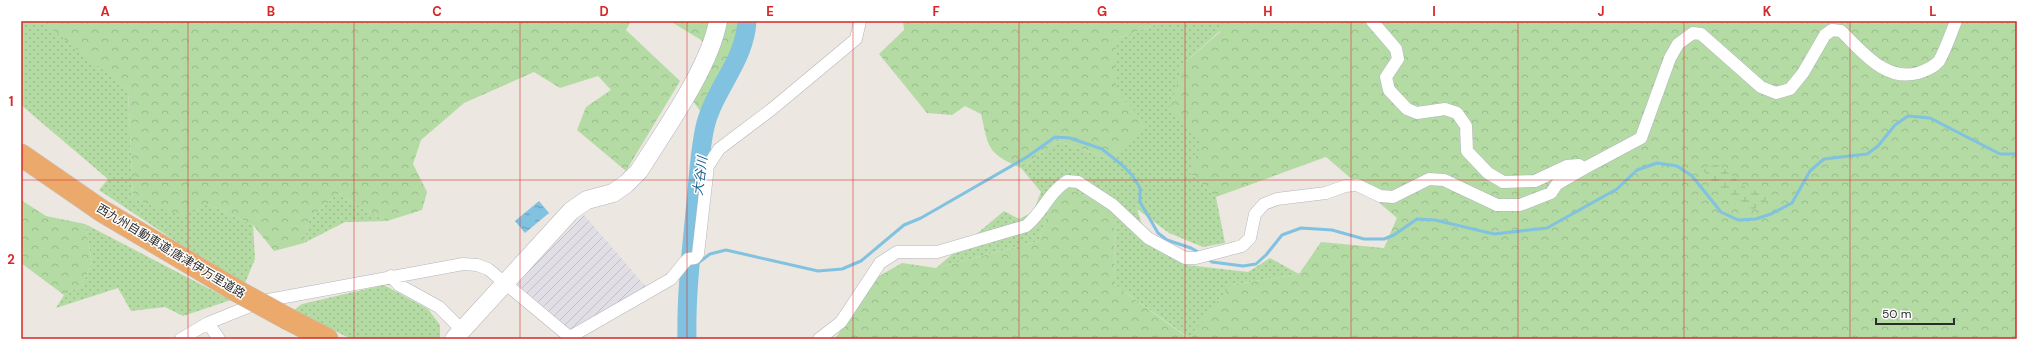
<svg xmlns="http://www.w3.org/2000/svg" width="2038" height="360" font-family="'DM Sans','Noto Sans JP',sans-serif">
  <defs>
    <pattern id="industrial-furrows" width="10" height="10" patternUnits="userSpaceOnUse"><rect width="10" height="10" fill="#e1dfe5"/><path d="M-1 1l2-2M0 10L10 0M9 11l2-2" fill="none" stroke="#c1c0c5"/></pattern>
    <pattern id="grass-dots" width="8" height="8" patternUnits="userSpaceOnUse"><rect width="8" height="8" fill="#b3dba3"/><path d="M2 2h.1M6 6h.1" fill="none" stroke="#9abc8c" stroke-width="1.8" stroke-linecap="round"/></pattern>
    <pattern id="forest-crowns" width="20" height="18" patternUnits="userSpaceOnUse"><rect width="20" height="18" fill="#b3dba3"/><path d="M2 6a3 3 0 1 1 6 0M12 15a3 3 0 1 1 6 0" fill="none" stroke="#9abc8c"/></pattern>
    <pattern id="wetland-marsh" width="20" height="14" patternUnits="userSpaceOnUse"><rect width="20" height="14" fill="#b3dba3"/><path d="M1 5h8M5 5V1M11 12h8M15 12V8" fill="none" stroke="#9abc8c"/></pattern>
    <pattern id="water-ripples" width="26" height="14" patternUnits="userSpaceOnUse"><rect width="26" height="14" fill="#80c2e0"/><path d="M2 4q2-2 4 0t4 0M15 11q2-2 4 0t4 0" fill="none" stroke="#699eb6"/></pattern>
  </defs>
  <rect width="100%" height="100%" fill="#ece7e0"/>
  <path fill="url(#industrial-furrows)" d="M584,215l63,73 -75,43 -57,-48z"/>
  <path fill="url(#grass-dots)" d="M21,21h22l85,69 5,108 49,17 26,-11 45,21 2,34 -10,24 -34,-18 -112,-75 9,-11 -87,-74z
    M1165,21h55v10l-37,33 21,76 -15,32 27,25 9,46 -22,4 -34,-14 -32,-24 11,35 39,21 61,7 22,-14 29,16 -68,11 -42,53 -74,-53 -1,-77 -57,-24 -18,57 -103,27 68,-57 15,8 14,-7 8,-20 -20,-24 37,-27 52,18 36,-35 -30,-33v-52z
    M337,194l50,27 -42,1 -41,21 5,-23z
    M85,224l146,76 -48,16 -18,-9 -34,4 -13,-23 -62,20 8,-13 18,-10 10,-23z
    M384,285l44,24 12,16v14h-89l-57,-29 8,-6z"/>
  <path fill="url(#forest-crowns)" d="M40,21h591l-5,9 54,51 -54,90 -49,-41 9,-23 25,-17 -13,-14 -38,12 -26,-16 -70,31 -43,37 -8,24 14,28 -5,18 -35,11 -50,-27 -28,26 -5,23 -30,8 -21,-26 -45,-21 -26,12 -49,-18 -5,-108 -85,-68z
    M670,21h74c0,30 -27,66 -43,91l-8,-11 22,-40 -14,-21z
    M903,21h262l-49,18v52l31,33 -37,35 -52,-18 -37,27c-34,-15 -32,-19 -40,-54l-16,-8 -13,9 -25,-2 -48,-59 25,-24z
    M1220,21h797v318h-1182l39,-60 28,-16 34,5 103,-27 18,-57 57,24 1,77 73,53 43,-53 68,-11 22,-32 63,6 13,-30 -71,-61 -110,40 -27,-25 14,-32 -34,-30 14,-46 37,-32z
    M21,200l25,16 39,8 7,38 -10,23 -18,10 -43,-32z"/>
  <path fill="url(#wetland-marsh)" d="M1718,164l28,24 25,7 -19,16 -21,-8 -29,-34z"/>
  <path fill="url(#water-ripples)" d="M539,201l10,12 -24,20 -10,-12z"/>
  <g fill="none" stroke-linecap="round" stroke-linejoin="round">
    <path stroke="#80c2e0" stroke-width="3" d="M1208,259l4,3 31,4 13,-2 10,-9 16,-20 19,-7 31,2 32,9h20l10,-4 23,-16 18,1 59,14 53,-6 70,-39 20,-19 20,-7 20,3 15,10 29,36 17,8 18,-1 15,-5 21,-11 18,-32 14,-12 43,-5 11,-8 17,-21 13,-9 22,2 70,36h17
      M690,269l20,-15 16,-4 92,21 24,-2 19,-8 43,-36 17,-7 106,-61 28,-20 15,1 32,11 20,16 10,10 8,13v14l18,31 9,7 24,8 9,5"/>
    <path stroke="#80c2e0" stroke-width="19" d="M687,339c-1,-43 4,-84 8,-127 3,-28 4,-58 10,-85 9,-38 40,-66 42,-106"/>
    <defs>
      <path id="street" d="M1583,169l58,-31 29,-80 8,-14 15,-11 8,1 60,53 15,6 14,-4 13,-16 22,-38 7,-5 9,1c21,20 44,51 77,42 8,-3 15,-5 21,-12 7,-12 12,-28 17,-40
        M391,276l8,9 40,22 23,23
        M208,323l11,16
        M570,337l101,-58 13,-16 4,-4 7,-1 3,-4 10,-88 11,-17 53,-40 84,-70 4,-18
        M181,339l27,-16 55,-22 200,-37 14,1 11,4 84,70
        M819,339l22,-17 39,-59 17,-11h40l89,-26c18,-15 22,-33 41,-45l11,1 35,23 35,33 37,20h11l46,-12 8,-8 5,-24 9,-10 13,-5 49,-6 19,-7 12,-1 23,11 13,1 36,-18 15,1 53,25h23l31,-12 6,-9 26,-15 -4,-4 -12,1 -32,15 -32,1 -15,-9 -21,-22 -1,-25 -9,-13 -12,-4 -28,4 -10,-4 -18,-19 -3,-13 12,-18 -2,-10 -24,-28"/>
      <path id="secondary" d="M454,339l117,-128 16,-11 26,-7 13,-9 13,-13c25,-40 71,-104 79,-150"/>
      <path id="highway" d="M21,155l81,56 135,80
        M288,319l39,20"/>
    </defs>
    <use href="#street" stroke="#b3b5be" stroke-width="13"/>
    <use href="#secondary" stroke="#b3b5be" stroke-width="19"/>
    <use href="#highway" stroke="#c4c4c4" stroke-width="23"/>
    <use href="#street" stroke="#fff" stroke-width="12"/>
    <use href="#secondary" stroke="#fff" stroke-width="18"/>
    <use href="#highway" stroke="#ebaa6c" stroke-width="22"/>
    <defs>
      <path id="highway-bridge" d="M237,291l51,28"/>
    </defs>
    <use href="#highway-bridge" stroke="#c4c4c4" stroke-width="23" stroke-linecap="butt"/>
    <use href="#highway-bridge" stroke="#ebaa6c" stroke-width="22"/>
  </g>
  <path fill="none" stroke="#d62828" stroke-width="1" stroke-opacity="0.55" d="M188,21v318M354,21v318M520,21v318M687,21v318M853,21v318M1019,21v318M1185,21v318M1351,21v318M1518,21v318M1684,21v318M1850,21v318M21,180h1996"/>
  <g text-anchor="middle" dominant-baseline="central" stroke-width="3" stroke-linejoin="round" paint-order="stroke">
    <g font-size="12" fill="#2c2c2c" stroke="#fff">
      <text transform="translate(171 251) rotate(31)">西九州自動車道;唐津伊万里道路</text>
    </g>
    <g font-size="13" font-style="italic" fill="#1e618e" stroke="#fff">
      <text transform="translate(700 176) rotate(-83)">大谷川</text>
    </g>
  </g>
  <rect width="2038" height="360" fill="none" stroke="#ffffff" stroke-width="44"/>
  <path d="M1876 318v6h78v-6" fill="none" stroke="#2c2c2c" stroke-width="2"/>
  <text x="1882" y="318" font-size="12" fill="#2c2c2c" stroke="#ffffff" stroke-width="3" paint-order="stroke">50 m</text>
  <rect x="22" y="22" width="1994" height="316" fill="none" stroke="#d62828" stroke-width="1.5"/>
  <g font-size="13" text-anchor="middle" font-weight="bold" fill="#d62828">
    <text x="105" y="16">A</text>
    <text x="271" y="16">B</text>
    <text x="437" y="16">C</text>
    <text x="604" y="16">D</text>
    <text x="770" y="16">E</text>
    <text x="936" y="16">F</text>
    <text x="1102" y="16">G</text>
    <text x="1268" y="16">H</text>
    <text x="1434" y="16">I</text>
    <text x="1601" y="16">J</text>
    <text x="1767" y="16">K</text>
    <text x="1933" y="16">L</text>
    <text x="11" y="106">1</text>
    <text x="11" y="264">2</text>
  </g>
</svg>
